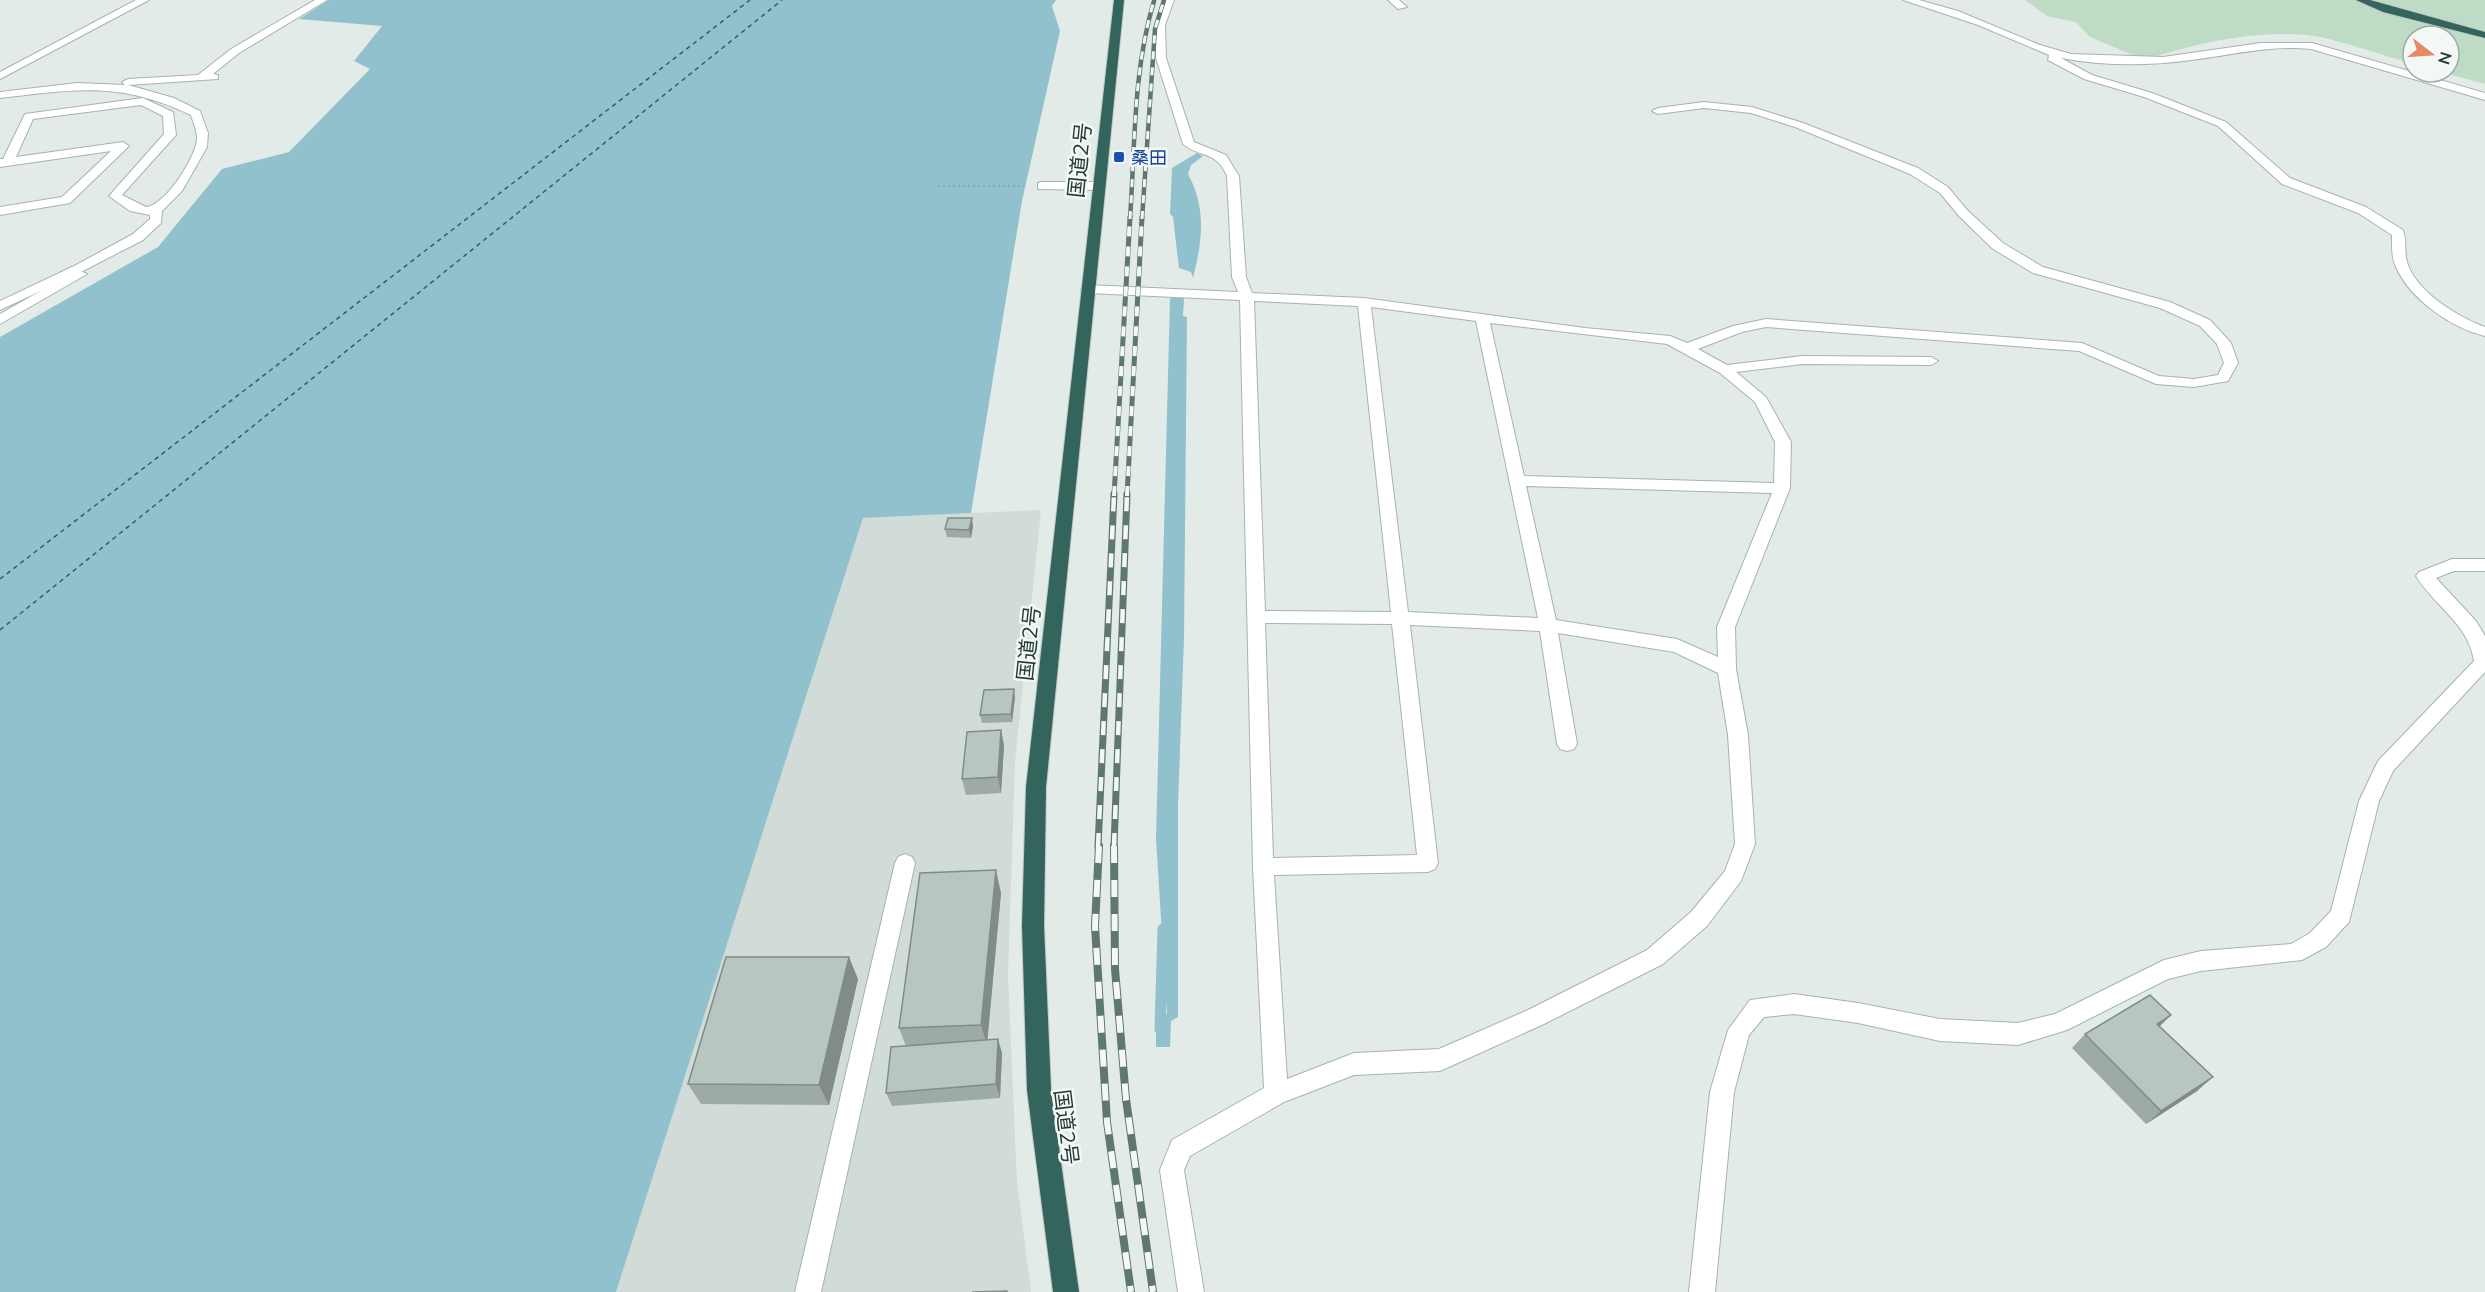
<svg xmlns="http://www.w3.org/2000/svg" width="2485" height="1292" font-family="Mulish,'Noto Sans JP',sans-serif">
  <rect width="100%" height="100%" fill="#e3ebe8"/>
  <path fill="#d1dbd7" d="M1041,510l-26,252 -7,213 9,207 14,110h-415l247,-774z"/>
  <path fill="#bedbc6" d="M2025,0h460v84l-44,-12h8v-36h-36v28c-30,-8 -77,-26 -106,-29 -54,-5 -111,8 -162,25l-55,-23 -14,-15 -29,-6z"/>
  <path fill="#90c1cc" d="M329,0h727l-4,6 8,25 -38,170 -51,312 -108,5 -247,774h-616v-955l158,-90 64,-78 67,-17 81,-83 -16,-8 28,-35 -83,-7z
    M1197,153l6,3 -12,9 -3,9c19,35 14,68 5,104l-2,-6 -12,-4 -6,-51 -3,-3 2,-46z
    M1170,298h14l-1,18 4,1 -3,321 -6,167v212l-7,4 -1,26h-14v-28l11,-5 -11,-175z"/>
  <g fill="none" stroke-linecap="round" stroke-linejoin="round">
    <path stroke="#90c1cc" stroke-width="11" d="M1160,1029l3,-100"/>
    <path stroke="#236372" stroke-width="1.5" stroke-dasharray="4.5 4" stroke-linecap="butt" d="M0,579l750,-579
      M0,630l782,-630"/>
    <defs>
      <path id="lane" d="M1042,182h57l6,4 -6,4 -61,-1v-6z
        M72,267l15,7 -87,50v-10l69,-39 -4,-4z
        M905,854l7,3 3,6 -94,429h-26l100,-429 3,-6z"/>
      <path id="street" d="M136,0h13l-149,79v-7z
        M315,0h12l-88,53 -26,21 5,1v4l-90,6 46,13 26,13 8,22 -1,14 -25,44 -20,20 -1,12 -18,17 -66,34 -5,1 -7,-4 68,-37 17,-15v-4l-20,-4 -21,-15 55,-62 -1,-18 -22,-11 -108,14 -17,38 107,-15 6,4 -59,57 -70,12v-8l62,-10 49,-46 -111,16v-8h3l22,-45 118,-16 30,14 3,23 -54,60 24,12c19,-1 51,-51 51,-69 0,-8 -4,-16 -6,-23 -71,-34 -116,-26 -191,-17v-6l77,-9 48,2 -3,-3 6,-3 70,-4 33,-26z
        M1164,0h10l-9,25 1,33 28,84 32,13 13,21 7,101 6,16 112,5 221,30 85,8 17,7 46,-17 33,-7 316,24 77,33 35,3 24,-4 6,-12 -7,-19 -17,-18 -40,-18 -127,-35 -40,-24 -34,-33 -19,-23 -30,-19 -115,-47 -44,-14 -47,-5 -46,6 -6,-3 6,-3 46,-6 48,5 51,16 115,45 30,19 19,23 36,33 40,24 127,35 40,18 21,23 7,20 -10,18 -34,6 -38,-3 -77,-33 -313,-24 -24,5 -44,17 29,16 75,-9 129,1 7,4 -7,4 -129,-1 -66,8 30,25 25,45 -1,46 -55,139 1,42 12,66 7,109 -14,37 -34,45 -44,38 -119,60 -104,47 -86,4 -70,27 -94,54 -6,14 20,122h-26l-18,-122 12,-30 92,-52 -11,-221 -13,-567 -152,-7 -7,-4 7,-4 150,7 -6,-15 -5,-101c-11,-26 -27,-18 -44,-32l-27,-86 -1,-33zM1254,301l104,5 33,306 -126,-1zM1371,307l105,14 62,297 -130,-6zM1490,323l177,21 53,29 35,29 20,40 -1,41 -250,-7zM1526,486l246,7 -55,134 1,30 -41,-18 -121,-19zM1265,623l127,1 25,231 -144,3zM1410,625l130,6 17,113 3,5 7,2 7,-2 3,-5 -19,-111 116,19 44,21 10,62 7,109 -10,27 -34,41 -44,38 -119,60 -89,39 -85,4 -67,26 -13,-204 154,-3 7,-3 3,-6z
        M1388,0h11l8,7 -9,2z
        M1903,0h16l39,11 82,34 31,9 92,3 98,-14h51l173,50v7l-174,-51c-41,-4 -79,6 -120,11 -43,6 -88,6 -130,-2l31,17 60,18 74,29 64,56 76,29 37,23c4,10 1,22 4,32 9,30 51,55 78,65v9c-34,-8 -75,-37 -89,-69 -5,-10 -4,-22 -4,-32l-34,-22 -76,-29 -64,-58 -74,-29 -60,-18 -36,-19 1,-5 -71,-30z
        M2452,559h33v12h-31l-18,7 40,43 9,15v36l-92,99 -14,30 -30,121 -23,25 -24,13 -101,11 -33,8 -101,51 -49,15 -78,-4 -82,-18 -64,-9 -30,3 -15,18 -15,57 -19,200h-26l21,-200 18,-62 22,-30 44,-6 64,9 82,16 78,4 37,-9 109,-54 37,-9 90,-7 19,-11 21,-22 28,-110 19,-40 96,-100c-6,-38 -39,-54 -58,-85l3,-4z"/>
      <path id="secondary" d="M72,267l7,4 -2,3 -77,36v-9z"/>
      <path id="highway" d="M1114,0h10l-78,787 -2,139 7,164 28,202h-26l-26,-202 -5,-164 4,-139z
        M2356,0h14l115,32v6l-102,-26z"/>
    </defs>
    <use href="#lane" stroke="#a6b3af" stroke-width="2"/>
    <use href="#street" stroke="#a6b3af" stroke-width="2"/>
    <use href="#secondary" stroke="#a2b6b0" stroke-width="2"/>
    <use href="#highway" stroke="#c2c8c7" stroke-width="2"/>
    <path stroke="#86aca1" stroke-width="2" stroke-dasharray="2 3" stroke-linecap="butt" d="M938,186h86"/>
    <use href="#lane" fill="#fff" fill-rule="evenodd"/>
    <use href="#street" fill="#fff" fill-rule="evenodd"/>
    <use href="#secondary" fill="#fff" fill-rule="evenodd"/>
    <use href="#highway" fill="#33655c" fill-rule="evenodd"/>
    <defs>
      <path id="rail-far3" d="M1130,219c5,-72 3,-149 24,-218
        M1142,219l13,-190 9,-29"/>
      <path id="rail-far2" d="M1114,496l16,-279
        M1127,496l15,-279"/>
      <path id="rail-far1" d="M1098,847l16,-353
        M1114,847l13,-353"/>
      <path id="rail" d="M1099,846l-4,80 12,196 24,170
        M1114,846l1,123 11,130 27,193"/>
    </defs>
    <use href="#rail-far3" stroke="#5f7771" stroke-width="4.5"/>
    <use href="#rail-far2" stroke="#5f7771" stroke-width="5"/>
    <use href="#rail-far1" stroke="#5f7771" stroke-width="7"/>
    <use href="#rail" stroke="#5f7771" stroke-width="8"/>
    <use href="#rail-far3" stroke="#f3f8f6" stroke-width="3" stroke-dasharray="8" stroke-linecap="butt"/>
    <use href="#rail-far2" stroke="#f3f8f6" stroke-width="4" stroke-dasharray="10" stroke-linecap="butt"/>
    <use href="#rail-far1" stroke="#f3f8f6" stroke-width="4.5" stroke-dasharray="14" stroke-linecap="butt"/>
    <use href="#rail" stroke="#f3f8f6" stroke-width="6" stroke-dasharray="17" stroke-linecap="butt"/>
  </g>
  <path fill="#9eaaa6" d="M973,526l-2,12 -24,-1 -2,-8z
    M1015,697l-3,25 -30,1 -2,-8z
    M1001,730l3,16 -3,47 -35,2 -4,-16z
    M1001,893l-14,147 15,13 -2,45 -108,8 -6,-13 20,-47 -7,-18z
    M858,979l-29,126 -128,-1 -13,-20z
    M2160,1026l37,65 -51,33 -74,-76 13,-14z"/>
  <path fill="#818b87" d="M972,518l1,8 -2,12 -2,-8z
    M1014,689l1,8 -3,25 -1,-8z
    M1001,730l3,16 -3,47 -3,-16z
    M996,870l5,23 -14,152 -6,-20z
    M849,957l9,22 -29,126 -10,-20z
    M2171,1015l-14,14v-5z
    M998,1039l4,14 -2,45 -4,-14z
    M2213,1077l-16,14 -51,33 15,-13z"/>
  <path fill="#b8c6c1" stroke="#818b87" stroke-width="1.5" d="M948,518h24l-3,12 -24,-1z
    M1014,689l-3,25 -31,1 4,-25z
    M1001,730l-3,47 -36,2 5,-47z
    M996,870l-15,155 -82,3 21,-155z
    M726,957h123l-30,128 -131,-1z
    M2150,995l21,20 -14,9 56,53 -52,34 -76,-77z
    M998,1039l-2,45 -110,9 5,-46z
    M1007,1291l-1,1h-34z"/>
  <rect fill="#1a4fb4" stroke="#f3f8f6" stroke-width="2" x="1113" y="151" width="12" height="12" rx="3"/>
  <g text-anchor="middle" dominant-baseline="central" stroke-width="5" stroke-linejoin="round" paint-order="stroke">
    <g font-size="18" fill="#164399" stroke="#f3f8f6" text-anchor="start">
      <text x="1131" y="157">桑田</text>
    </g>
    <g font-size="21" fill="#243b36" stroke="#f3f8f6">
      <text transform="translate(1079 160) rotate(-84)">国道2号</text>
      <text transform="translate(1028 643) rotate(-84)">国道2号</text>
      <text transform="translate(1067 1127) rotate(83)">国道2号</text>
    </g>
  </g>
  <g transform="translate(2431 54) rotate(107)"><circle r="28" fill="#f3f8f6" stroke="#a0aca9" stroke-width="1.5"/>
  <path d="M0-4.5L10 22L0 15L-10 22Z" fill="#e68967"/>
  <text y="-9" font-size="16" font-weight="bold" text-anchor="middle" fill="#243b36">N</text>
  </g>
</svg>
